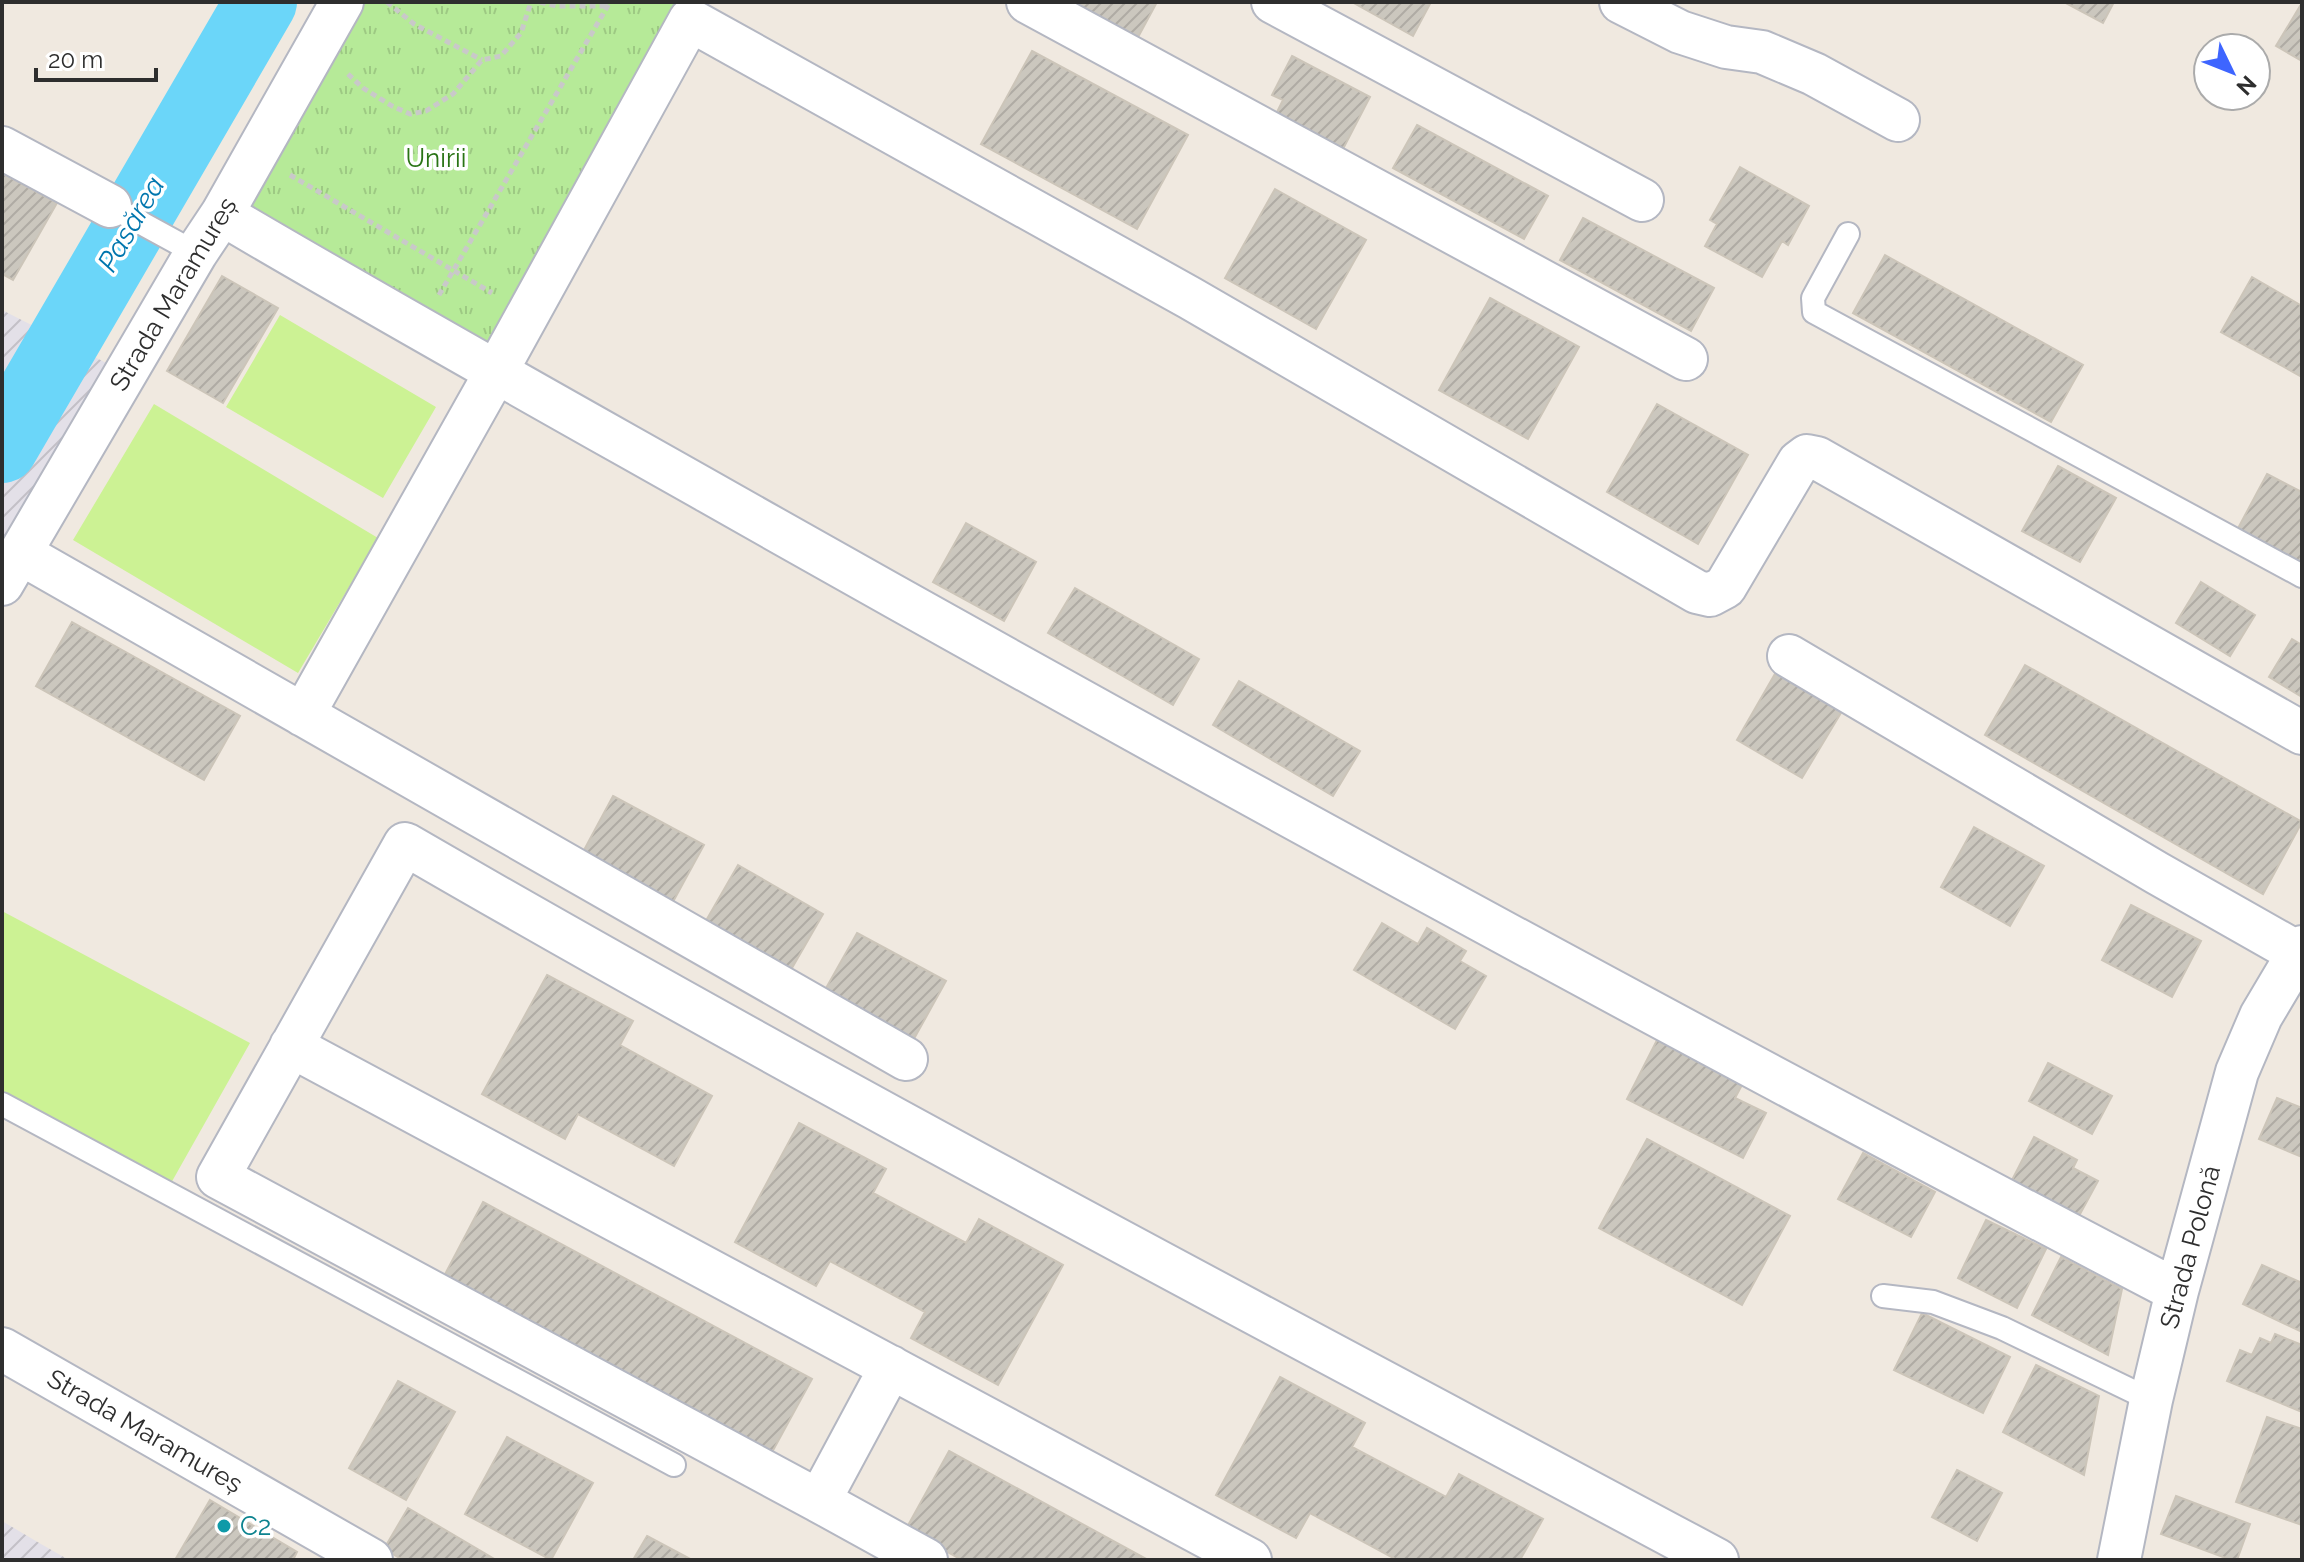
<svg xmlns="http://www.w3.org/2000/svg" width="2304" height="1562" font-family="Raleway,sans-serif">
  <defs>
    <pattern id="industrial-furrows" width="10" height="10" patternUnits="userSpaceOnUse" patternTransform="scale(2)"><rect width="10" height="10" fill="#e3e0e8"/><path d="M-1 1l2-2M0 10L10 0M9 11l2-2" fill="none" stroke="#c3c0c7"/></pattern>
    <pattern id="park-tufts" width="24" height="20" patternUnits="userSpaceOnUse" patternTransform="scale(2)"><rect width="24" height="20" fill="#b6ea98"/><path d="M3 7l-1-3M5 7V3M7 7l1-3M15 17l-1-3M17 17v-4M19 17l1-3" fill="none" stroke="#9dc983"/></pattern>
    <pattern id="building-hatch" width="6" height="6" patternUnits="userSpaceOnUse" patternTransform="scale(2)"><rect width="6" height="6" fill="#cbc7be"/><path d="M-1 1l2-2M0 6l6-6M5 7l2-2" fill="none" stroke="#afaba4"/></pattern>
  </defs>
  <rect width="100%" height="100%" fill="#f0e9e0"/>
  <path fill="url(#industrial-furrows)" d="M2,310l124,63 -124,211z
    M2,1521l39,23 28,16h-67z"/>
  <path fill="url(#park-tufts)" d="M342,2h358l-204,370 -274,-158z"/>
  <path fill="#ccf294" d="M280,315l156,92 -53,91 -157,-91z
    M154,404l224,134 -80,135 -225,-133z
    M2,911l248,132 -84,149 -164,-88z"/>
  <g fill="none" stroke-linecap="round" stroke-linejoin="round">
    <path stroke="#6bd6f9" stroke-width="72" d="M2,447l259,-445"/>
  </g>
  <path fill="url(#building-hatch)" stroke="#ccc5b9" stroke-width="2" d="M1073,2h84l-21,39 -66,-33z
    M1352,2h79l-18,34z
    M2064,2h50l-11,21z
    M2300,6l2,1v54l-26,-15z
    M1032,51l156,84 -51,94 -156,-85z
    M1292,56l78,41 -27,52 -67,-35 7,-14 -11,-5z
    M1417,125l131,71 -24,43 -131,-71z
    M1740,167l69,39 -21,39 -6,-4 -20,36 -57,-31 12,-22 -7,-4z
    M2,173l55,30 -44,77 -11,-6z
    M1275,189l91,51 -50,89 -91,-51z
    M1583,218l131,70 -23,43 -131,-71z
    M1885,255l198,110 -32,57 -198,-109z
    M222,276l56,32 -55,95 -56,-32z
    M2252,277l50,29v71l-81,-45z
    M1490,298l89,49 -51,92 -89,-49z
    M1657,404l91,51 -50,89 -91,-52z
    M2058,466l58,32 -36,64 -58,-31z
    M2267,474l35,18v75l-66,-35z
    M966,523l70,39 -32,59 -71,-39z
    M2201,582l54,33 -25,41 -54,-33z
    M1075,588l124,71 -26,46 -125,-72z
    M72,622l168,94 -36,64 -168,-94z
    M2292,639l10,6v52l-33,-20z
    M2025,665l277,157 -39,72 -278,-159z
    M1779,667l66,39 -43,72 -65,-38z
    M1239,681l121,70 -27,45 -120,-71z
    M613,796l91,49 -36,66 -91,-48z
    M1974,827l70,39 -34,60 -69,-39z
    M738,865l85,49 -39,68 -85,-49z
    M2131,905l70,36 -29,56 -70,-37z
    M1382,923l36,21 9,-16 39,23 -6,10 26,15 -31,53 -101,-59z
    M857,933l89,48 -36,65 -89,-49z
    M547,975l86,46 -13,24 92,51 -38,70 -96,-52 -13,25 -83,-45z
    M1657,1040l85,45 -7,13 31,15 -23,45 -116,-59z
    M2048,1063l64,33 -20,38 -63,-33z
    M2277,1098l25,10v49l-43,-18z
    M799,1123l87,46 -13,24 93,50 13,-24 84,46 -65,120 -87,-47 14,-26 -95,-51 -14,25 -81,-44z
    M2034,1137l43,23 -4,8 25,13 -19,35 -67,-36z
    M1647,1139l143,77 -48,89 -143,-77z
    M1863,1153l72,39 -24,45 -73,-38z
    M483,1202l329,177 -42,77 -328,-176z
    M1986,1220l60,29 -29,59 -59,-30z
    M2061,1257l61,32 -14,66 -76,-40z
    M2262,1265l40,18v49l-59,-28z
    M1922,1313l88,44 -27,56 -89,-43z
    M2275,1334l27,11v67l-75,-31 13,-31 12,5 8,-17 11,5z
    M2036,1365l63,31 -15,79 -81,-43z
    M1280,1377l85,46 -13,24 94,50 13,-23 84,45 -23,41h-123l-87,-47 -14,25 -80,-43z
    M398,1381l57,31 -49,88 -57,-32z
    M2267,1417l35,12v96l-66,-23z
    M507,1437l86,46 -42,77 -86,-46z
    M949,1451l199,109h-186l-56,-31z
    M1957,1470l45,23 -25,48 -45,-24z
    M2176,1496l74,28 -13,36h-6l-70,-26z
    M210,1500l87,52 -4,8h-118z
    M408,1508l88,52h-93l-19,-11z
    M647,1536l45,24h-59z"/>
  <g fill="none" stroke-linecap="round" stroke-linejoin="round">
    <defs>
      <path id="service" d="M110,206l86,47
        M1848,234l-35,64 1,14 488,264
        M2,1104l672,361
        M1883,1296l50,6 69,26 149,72"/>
      <path id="minor" d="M1028,2l658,357
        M1273,2l369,198
        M1621,2l59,30 46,15 36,5 52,22 84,46
        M2,148l108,58
        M222,214c161,95 324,186 487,278 485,275 975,541 1468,799
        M20,553l886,506
        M2,584l194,-331 26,-39 120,-212
        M1789,656l368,217 141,80
        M303,715l193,-343 194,-352 500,278 507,294 13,3 15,-8 74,-125 8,-6 10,2 485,275
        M291,1046l959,514
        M2,1349l369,211
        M891,1367l-72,134 107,59
        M819,1501l-601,-324 187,-333c431,250 873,481 1312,716
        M2119,1560l32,-160 26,-109 60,-219 24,-56 41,-69"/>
    </defs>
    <use href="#service" stroke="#b4b7c2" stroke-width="26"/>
    <use href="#minor" stroke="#b4b7c2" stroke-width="46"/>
    <path stroke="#c9c9c9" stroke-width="5" stroke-dasharray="6 4" stroke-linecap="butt" d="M387,2l27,22 68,36
      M540,2l16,4h50
      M348,74l15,14 29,18 18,8 16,-3 27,-17 29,-34 19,-4 20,-23 10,-31
      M290,175l202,118
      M439,295l171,-293"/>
    <use href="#service" stroke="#fff" stroke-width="22"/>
    <use href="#minor" stroke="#fff" stroke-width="42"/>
  </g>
  <circle fill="#0f9aa8" stroke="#fff" stroke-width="3" cx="224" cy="1526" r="8"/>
  <g text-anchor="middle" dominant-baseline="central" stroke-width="7" stroke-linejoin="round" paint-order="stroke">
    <g font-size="26" fill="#2a7415" stroke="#fff">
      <text x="436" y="158">Unirii</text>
    </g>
    <g font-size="26" fill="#2e2e2e" stroke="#fff">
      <text transform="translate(173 294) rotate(-59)">Strada Maramureș</text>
      <text transform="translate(2190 1247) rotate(-75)">Strada Polonă</text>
      <text transform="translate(145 1431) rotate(30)">Strada Maramureș</text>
    </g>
    <g font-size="26" fill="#0d838f" stroke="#fff" text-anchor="start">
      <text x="240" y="1526">C2</text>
    </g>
    <g font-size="28" font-style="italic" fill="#0176ae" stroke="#fff">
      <text transform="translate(131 224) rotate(-60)">Pasărea</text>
    </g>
  </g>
  <rect width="2304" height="1562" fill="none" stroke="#2e2e2e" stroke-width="8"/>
  <g transform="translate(2232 72) rotate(133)"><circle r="38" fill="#ffffff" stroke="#ababab" stroke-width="2"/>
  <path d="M0-6L14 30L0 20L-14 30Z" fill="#3e65ff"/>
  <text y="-12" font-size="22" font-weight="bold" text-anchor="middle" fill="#2e2e2e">N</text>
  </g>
  <path d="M36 68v12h120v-12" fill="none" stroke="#2e2e2e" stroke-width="4"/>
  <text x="48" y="68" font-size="24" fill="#2e2e2e" stroke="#ffffff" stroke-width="6" paint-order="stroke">20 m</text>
</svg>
